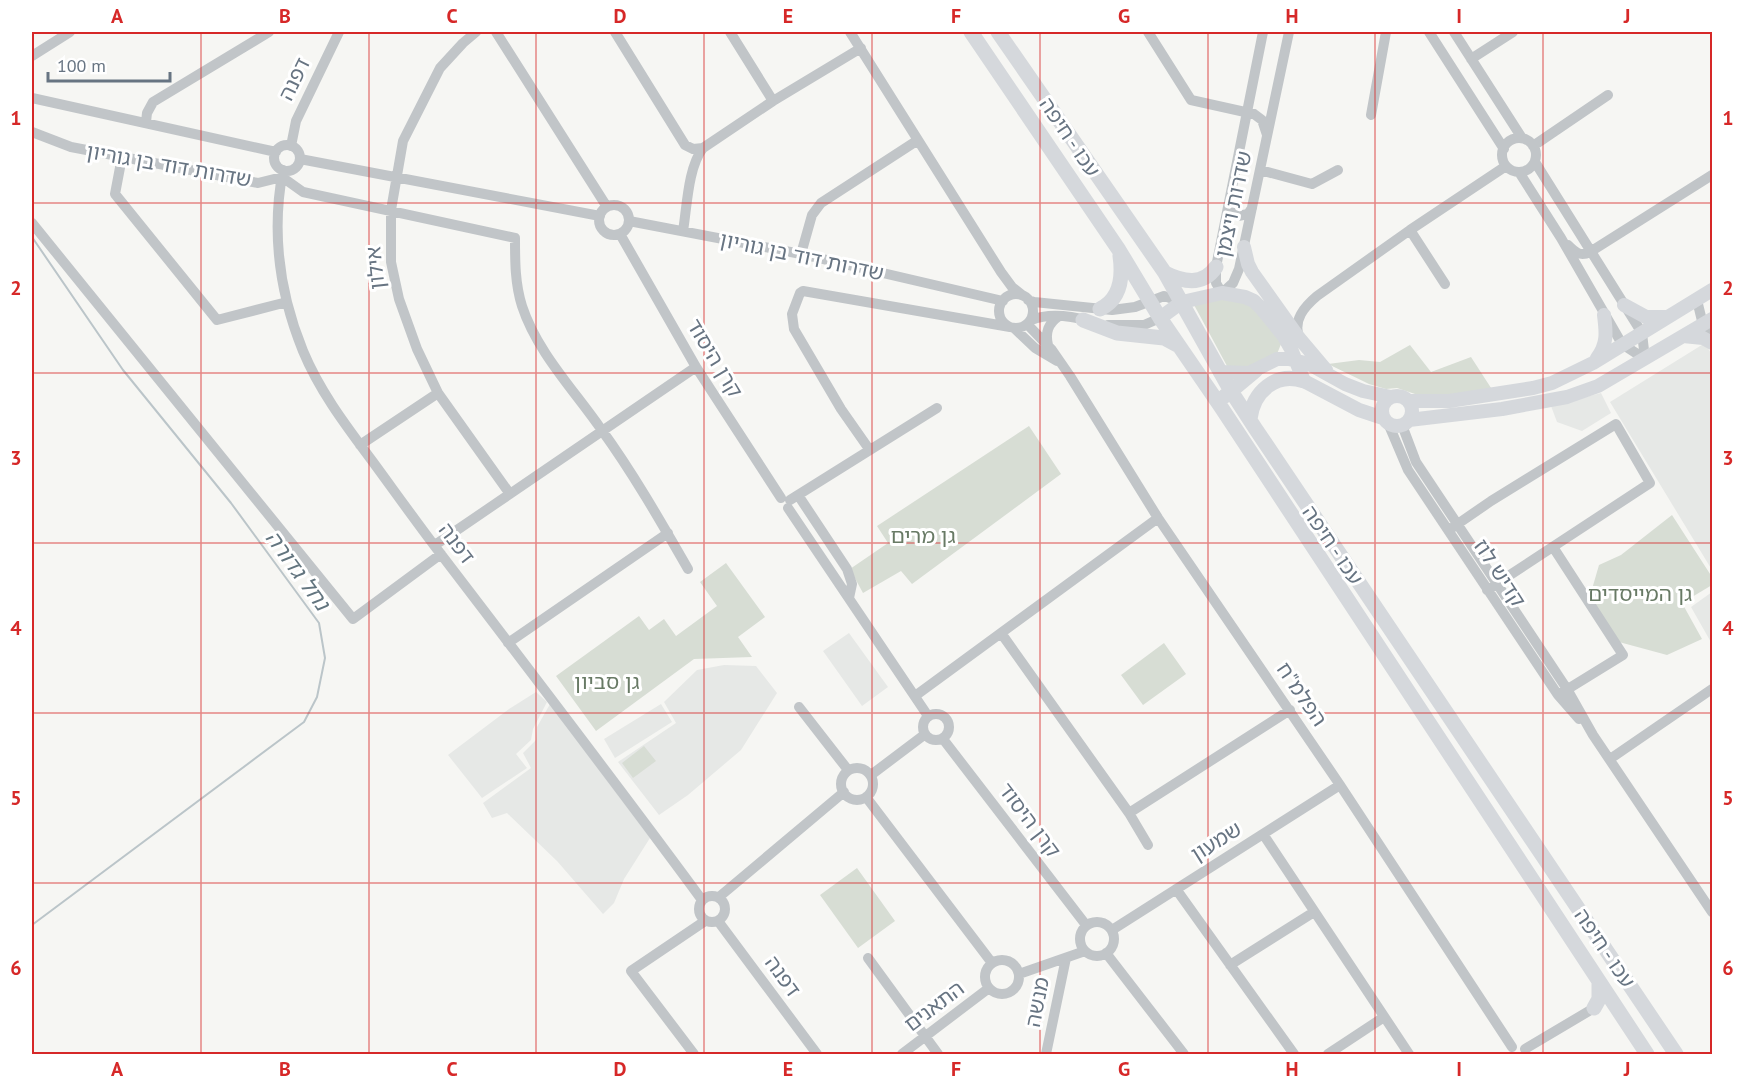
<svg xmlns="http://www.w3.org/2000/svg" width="1744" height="1086" font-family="'PT Sans','Noto Sans Hebrew',sans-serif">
  <rect width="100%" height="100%" fill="#f6f6f3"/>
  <path fill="#e6e8e6" d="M1705,343l7,12v215l-102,-168z
    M1601,393l10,20 -29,18 -25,-9 -6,-16z
    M1712,592v52l-21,-37z
    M849,633l39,54 -26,19 -39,-55z
    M724,665l32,1 21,27 -36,57 -53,45 -29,20 -41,-53 58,-39 -12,-21 33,-32z
    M536,692l11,10 -14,27 -2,11 -15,14 11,14 -45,30 -34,-43 61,-46z
    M550,704l100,134 -26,41 -10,24 -11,11 -46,-53 -50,-48 -15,5 -9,-15 48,-35 -8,-15 13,-13 1,-13z
    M661,704l11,18 -57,36 -11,-19z"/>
  <path fill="#d7ddd4" d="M1232,297l27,12 22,35 -4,10 -29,14 -21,-2 -34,-63z
    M1410,345l21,27 40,-15 22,34 -44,5 -34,-2 -18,-6 -11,1 -17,-5 -41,-20 31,-4 21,2z
    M1029,426l32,48 -149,110 -11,-13 -38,22 -13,-24 38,-26 -11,-17z
    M1672,515l40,62v8l-30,18 20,36 -35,16 -48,-13 -29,-46 9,-31 22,-10z
    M726,563l39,54 -27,20 14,20 -58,2 -98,72 -40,-55 83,-60 10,14 15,-11 12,17 41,-30 -17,-24z
    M1164,643l22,31 -43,31 -22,-30z
    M644,746l12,15 -23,17 -11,-15z
    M857,868l38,53 -37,27 -38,-53z"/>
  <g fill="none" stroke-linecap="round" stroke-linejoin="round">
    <path stroke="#bbc5c9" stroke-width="2" d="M32,237l91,133 108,133 88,120 6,35 -8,39 -13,25 -272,203"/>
    <path stroke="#c1c5c8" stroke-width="10" d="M476,32l-13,11 -23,25 -37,73 -12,69v52l8,37 18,50 21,44 72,101
      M496,32l111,175
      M615,32l70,113 8,4 10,-1
      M730,32l43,69
      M850,32l151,240 11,15 10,8
      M1148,32l43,68 63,14 8,6 5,15
      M1263,32l-47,235v16l6,10 11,-10 6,-14 50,-237
      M1429,32l75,117
      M1454,32l68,106
      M32,56l38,-24
      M1471,59l42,-27
      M32,98l244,54
      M1371,115l15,-83
      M146,122l1,-9 6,-11 116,-70
      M32,132l39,15 187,36 24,-6
      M1502 155a17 17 0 1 1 34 0a17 17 0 1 1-34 0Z
      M274 158a13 13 0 1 1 26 0a13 13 0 1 1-26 0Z
      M291,146l5,-25 43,-89
      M1533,146l75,-51
      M122,157l-7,37 102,126 70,-18
      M300,159l300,57
      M1535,162l107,171 3,26
      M283,170c-12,63 -4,122 20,181 17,41 44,76 70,111 22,30 44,61 67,91 88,115 176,230 262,347
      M1260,170l52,14 26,-14
      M1519,172l42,66 61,106 23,15
      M282,177l21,15 212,46c0,23 0,46 7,68 15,46 52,84 79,123 32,44 60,93 87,140
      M1229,204l1,7 8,5 10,-2 4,-6
      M599 220a15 15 0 1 1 30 0a15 15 0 1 1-30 0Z
      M629,221l172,33 202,47
      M32,223l321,396 88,-65
      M1410,230l35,54
      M683,231c4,-24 5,-64 20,-83l70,-47 88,-53
      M620,234l76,133 85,131
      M1568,245c7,7 12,12 22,7l122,-77
      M801,254l11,-39 9,-12 97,-63
      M999 311a17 17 0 1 1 34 0a17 17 0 1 1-34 0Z
      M1028,300l6,2 78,8 23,-3 29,-11 18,6
      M1697,300l6,25 9,17
      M1031,320c18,-7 40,-4 58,1
      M1027,324l25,26 18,26 88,142 182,267 172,262
      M1108,325h36l16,-7
      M1014,328l21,20 22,13
      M1299,337c-6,-17 5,-30 18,-41l93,-66 96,-64
      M1048,345c-3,-13 0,-21 11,-29
      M1388,423l20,47 150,225 21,24
      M1402,425l14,37 151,227 26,46 119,177
      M360,445l78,-52
      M869,449l-28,-40 -47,-80 -2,-15 8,-21 3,-2 207,36
      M798,495l49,74 5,15 -3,14
      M790,500l147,-92
      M788,508l140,208
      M1449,530l42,-29 125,-77 34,59 -163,107
      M435,545l261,-178
      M1553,547l70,108 -60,37
      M1001,633l128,180 19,32
      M508,643l160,-110
      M915,696l243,-178
      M799,707l49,63
      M923 727a13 13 0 1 1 26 0a13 13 0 1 1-26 0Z
      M943,739l143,186
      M1610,759l102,-70
      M841 784a16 16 0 1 1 32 0a16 16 0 1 1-32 0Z
      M871,775l53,-40
      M866,797l126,166
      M1129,813l161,-103
      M1263,834l146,220
      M1176,889l118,165
      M699 909a13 13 0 1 1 26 0a13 13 0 1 1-26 0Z
      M719,897l125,-105
      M718,921l99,133
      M1080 939a17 17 0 1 1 34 0a17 17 0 1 1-34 0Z
      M1112,930l228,-145
      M1106,953l78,101
      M868,958l70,96
      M985 977a17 17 0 1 1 34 0a17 17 0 1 1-34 0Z
      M1230,965l84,-53
      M1019,974l66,-23
      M1525,1049l69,-41
      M694,1054l-63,-83 74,-50
      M902,1054l87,-66
      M1046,1054l20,-96
      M1328,1054l56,-37"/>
    <path stroke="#d5d8dc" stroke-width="14" d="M1244,247l4,17 4,8 47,66 27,32
      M1624,305l22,12h20
      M1160,318l22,-16 40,-9 23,4 9,4 7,7 22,27 8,14 13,32 55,29 24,8
      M1683,336l20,2 9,5
      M1597,358c11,-14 9,-27 7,-43
      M1220,372l29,1 28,-14h12l20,5 36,20 18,7 28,6
      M1382 411a15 15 0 1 1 30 0a15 15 0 1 1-30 0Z
      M1409,401h40l84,-13 19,-5 41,-20 119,-73
      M1409,420l93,-11 65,-12 31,-11 114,-67"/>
    <path stroke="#d5d8dc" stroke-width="15" d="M971,32l148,218 41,68 61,89 426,647
      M998,32l167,241 66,118 24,37 421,626
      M1165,273c18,9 38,13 51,-6
      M1100,309c21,-10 23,-32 20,-53
      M1083,320l34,13 47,5 13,7
      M1225,396l30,-25
      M1250,419c3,-27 26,-48 54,-38
      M1594,1008l5,-9v-17"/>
  </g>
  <path fill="none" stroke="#d62828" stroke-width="1.5" stroke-opacity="0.55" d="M201,32v1022M369,32v1022M536,32v1022M704,32v1022M872,32v1022M1040,32v1022M1208,32v1022M1375,32v1022M1543,32v1022M32,203h1680M32,373h1680M32,543h1680M32,713h1680M32,883h1680"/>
  <g text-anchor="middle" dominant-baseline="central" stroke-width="6" stroke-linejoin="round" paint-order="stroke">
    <g font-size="21" fill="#677482" stroke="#fff">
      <text transform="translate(294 79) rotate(-64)">דפנה</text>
      <text transform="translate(1070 137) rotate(56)">עכו - חיפה</text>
      <text transform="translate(169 165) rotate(10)">שדרות דוד בן גוריון</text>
      <text transform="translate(1233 204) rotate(-78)">שדרות ויצמן</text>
      <text transform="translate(802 256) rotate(12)">שדרות דוד בן גוריון</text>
      <text transform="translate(375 268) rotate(-96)">אילון</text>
      <text transform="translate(715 358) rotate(59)">קרן היסוד</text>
      <text transform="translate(457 543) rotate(53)">דפנה</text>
      <text transform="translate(1333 545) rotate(56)">עכו - חיפה</text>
      <text transform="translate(1500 573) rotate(57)">קדיש לוז</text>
      <text transform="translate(1302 694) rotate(56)">הפלמ"ח</text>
      <text transform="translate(1030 820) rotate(53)">קרן היסוד</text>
      <text transform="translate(1216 841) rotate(-32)">שמעון</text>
      <text transform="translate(1605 948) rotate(56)">עכו - חיפה</text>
      <text transform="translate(783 976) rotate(54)">דפנה</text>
      <text transform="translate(1037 1002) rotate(-79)">מנשה</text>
      <text transform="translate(934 1006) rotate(-37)">התאנים</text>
    </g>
    <g font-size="21" fill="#687a65" stroke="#fff">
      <text x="923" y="535">גן מרים</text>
      <text x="1640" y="593">גן המייסדים</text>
      <text x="607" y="681">גן סביון</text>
    </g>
    <g font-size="22" font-style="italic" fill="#63757f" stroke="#fff">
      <text transform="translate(298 570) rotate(54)">נחל גדורה</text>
    </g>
  </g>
  <rect width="1744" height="1086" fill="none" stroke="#ffffff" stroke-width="66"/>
  <path d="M48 72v9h122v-9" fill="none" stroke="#677482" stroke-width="3"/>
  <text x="57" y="72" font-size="18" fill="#677482" stroke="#ffffff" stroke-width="4.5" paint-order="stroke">100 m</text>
  <rect x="33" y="33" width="1678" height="1020" fill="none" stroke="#d62828" stroke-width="2"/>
  <g font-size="20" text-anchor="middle" font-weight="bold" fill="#d62828">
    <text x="117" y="23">A</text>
    <text x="285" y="23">B</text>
    <text x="452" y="23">C</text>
    <text x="620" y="23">D</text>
    <text x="788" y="23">E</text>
    <text x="956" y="23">F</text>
    <text x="1124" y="23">G</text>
    <text x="1292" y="23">H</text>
    <text x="1459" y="23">I</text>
    <text x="1627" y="23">J</text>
    <text x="16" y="125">1</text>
    <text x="1728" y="125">1</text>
    <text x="16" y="295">2</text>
    <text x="1728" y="295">2</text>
    <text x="16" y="465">3</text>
    <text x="1728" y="465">3</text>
    <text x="16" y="635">4</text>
    <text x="1728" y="635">4</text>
    <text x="16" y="805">5</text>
    <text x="1728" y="805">5</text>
    <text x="16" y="975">6</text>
    <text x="1728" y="975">6</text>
    <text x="117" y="1076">A</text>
    <text x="285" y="1076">B</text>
    <text x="452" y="1076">C</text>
    <text x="620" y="1076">D</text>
    <text x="788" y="1076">E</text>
    <text x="956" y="1076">F</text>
    <text x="1124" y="1076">G</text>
    <text x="1292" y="1076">H</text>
    <text x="1459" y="1076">I</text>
    <text x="1627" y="1076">J</text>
  </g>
</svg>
